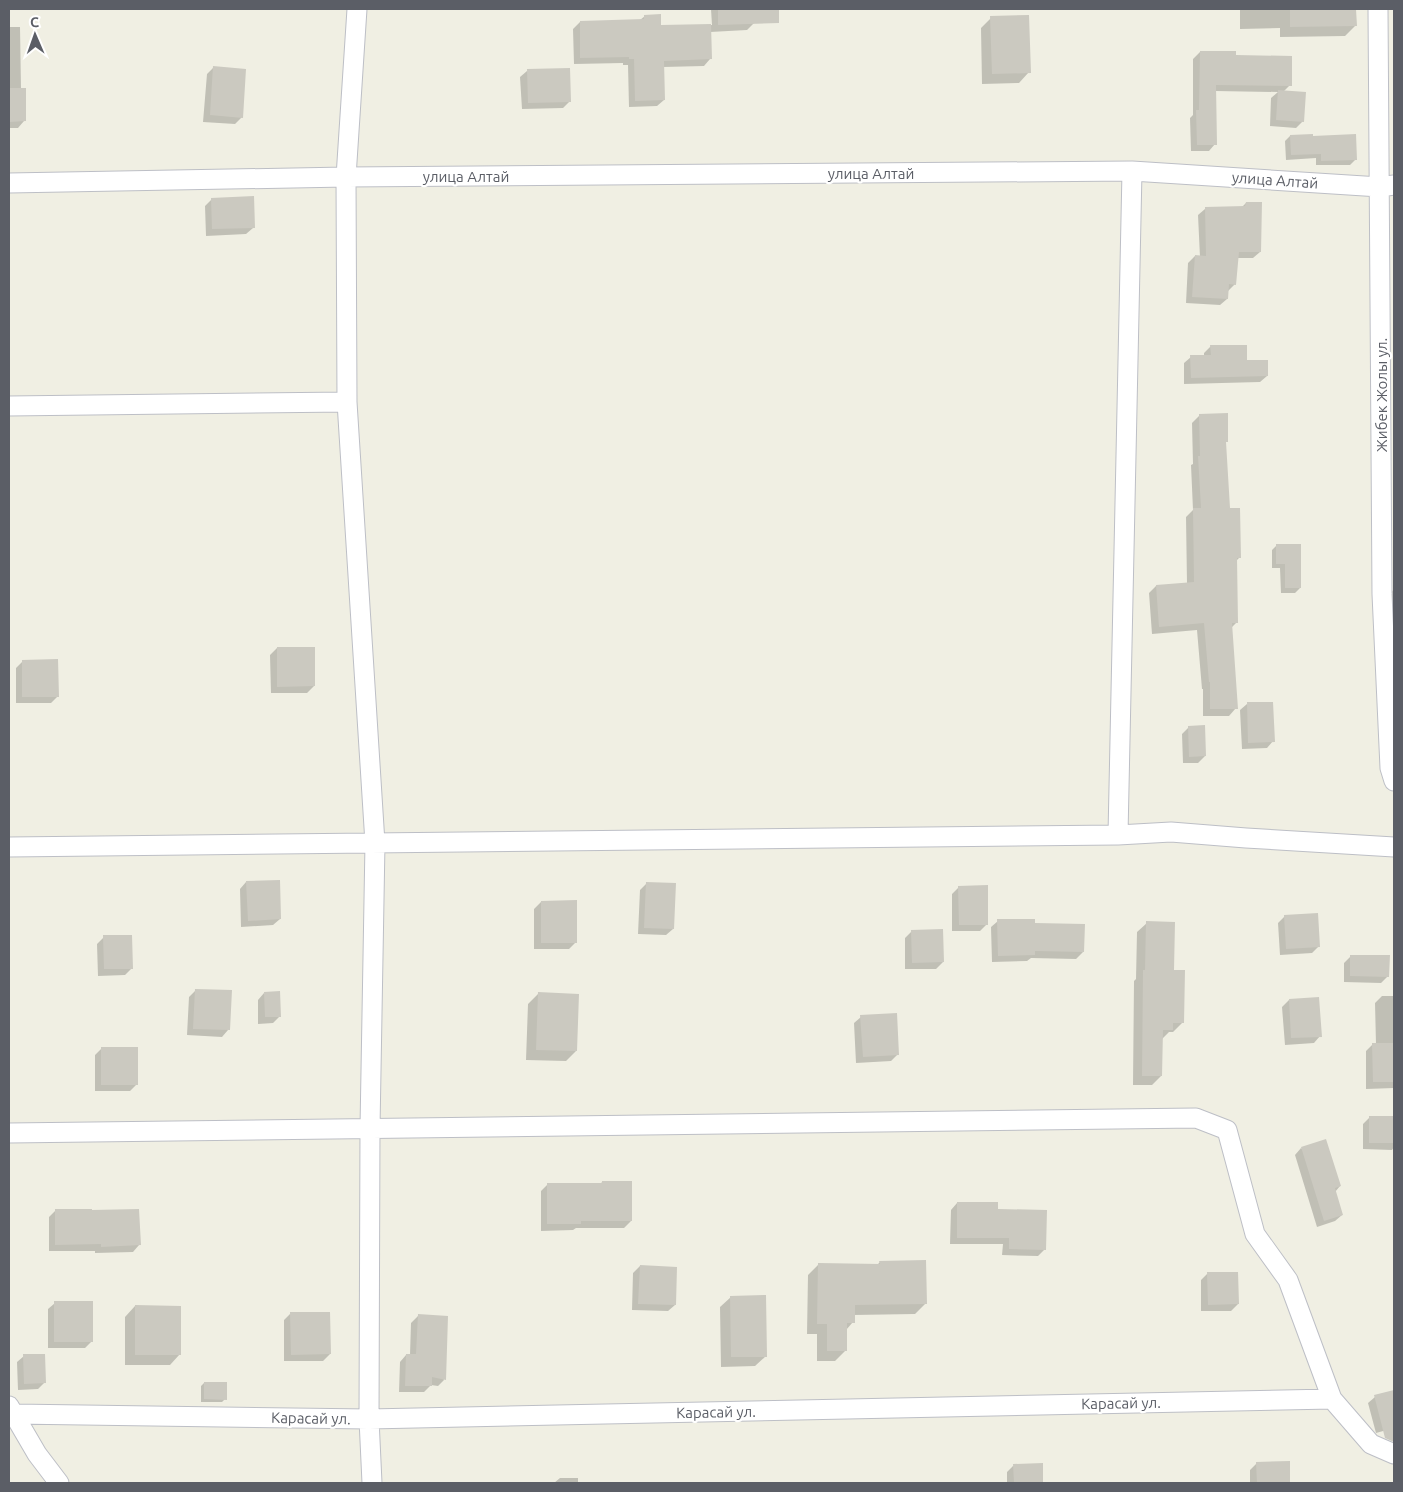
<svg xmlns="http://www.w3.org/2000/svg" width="1403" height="1492" font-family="Ubuntu,sans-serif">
  <rect width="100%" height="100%" fill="#f0efe3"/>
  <path fill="#0003" d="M711,9h42l1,14 -7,7 -37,2v27l-6,7 -41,1 1,33 -7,6 -28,1 -1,-42h-5v-2l-49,1 -1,-35 7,-7 60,-2 5,-4 15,10 52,-1z
    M1240,9h115v17l-10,10 -65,1v-9l-40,1z
    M991,18l38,54 -10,11 -37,1 -1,-56z
    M9,27h11l1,63 3,31 -6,7h-9z
    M1200,52l35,4 55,29 -7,7 20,29 -7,7 -26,-2 1,-28 7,-6 -63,-1v53l-6,7h-18l-1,-33 3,-3v-56z
    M213,68l29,49 -7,7 -32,-2 4,-48z
    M527,71l43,30 -7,7 -41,1 -2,-32z
    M1290,136l22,1 44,22 -6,6h-34v-7l-30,2 -1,-19z
    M212,199l41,29 -7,6 -40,2 -1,-30z
    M1246,203l14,49 -7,6h-16l-2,26 -7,7 -1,8 -7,6 -34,-2 2,-40 7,-7 5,1 -2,-42 7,-6 37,-2z
    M1211,346l35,15 21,15 -7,6 -76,2v-21l7,-6 13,-1v-3z
    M1200,415l27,26 -2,2 3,66 12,48 -4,4 1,61 -6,6 5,80 -7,8h-26v-27h-1l-5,-59 -45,4 -3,-41 7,-7 31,-2 -1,-67 7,-7 -2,-45 2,-1 -1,-41z
    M1277,545l23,43 -5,5h-14l-1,-25h-8v-18z
    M1394,589v40h-6v-33z
    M277,648l37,38 -7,7h-36l-1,-38z
    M23,661l35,35 -7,7h-35v-35z
    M1247,704l26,37 -6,7 -25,1 -2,-39z
    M1189,727l16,29 -7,7h-15l-1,-29z
    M246,882l34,37 -7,6 -32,2 -1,-38z
    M647,883l26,46 -7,6 -28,-1 2,-44z
    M959,887l28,37 -7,7h-28v-37z
    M541,902l35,40 -7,7h-35v-40z
    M1285,916l34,30 -7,7 -32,2 -2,-32z
    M998,921l85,31 -7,7 -45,-1 -4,3 -35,1 -1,-35z
    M1147,923l25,49 11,50 -10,10h-4l-7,7 -1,37 -9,9h-19l1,-104 2,-2 1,-47z
    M912,931l31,31 -7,7h-31v-31z
    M104,937l28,31 -7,7 -27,1 -1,-32z
    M1351,956l37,20 -7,7 -37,-1v-19z
    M196,990l32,40 -6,7 -35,-2 2,-38z
    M264,993l16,23 -7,7 -15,1v-24z
    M538,994l38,57 -10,10 -40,-1 2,-56z
    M1382,996h12v92l-28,1v-38l7,-7h3l-1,-41z
    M1289,1000l31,36 -6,7 -29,2 -3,-38z
    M861,1017l37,37 -7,7 -35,2 -2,-40z
    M102,1048l34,37 -6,6h-35v-36z
    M1370,1117l24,1v29l-2,3 -29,-1v-25z
    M1301,1148l39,38 -5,6 7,23 -7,6 -18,6 -22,-72z
    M602,1182l29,39 -7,7h-48l-3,2 -32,1v-40l7,-7 52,1z
    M957,1203l40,7 48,39 -7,7 -36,-1 1,-11h-53l1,-34z
    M56,1210l83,35 -6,7 -38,1v-2h-46v-34z
    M880,1262l46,41 -11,11 -62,1v7l-7,8v20l-11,11h-18v-27h-10l1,-59 10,-10h59z
    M640,1266l35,39 -7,6 -36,-1 1,-37z
    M1208,1273l30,31 -7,7h-30v-31z
    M731,1297l35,59 -11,10 -34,1 -1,-60z
    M55,1303l37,38 -7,7h-37v-39z
    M135,1306l45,48 -10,11h-45v-48z
    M290,1314l40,40 -7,7h-39v-41z
    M418,1316l26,64 -6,6 -7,-1 -7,7h-25l1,-30 6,-7h4l1,-32z
    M24,1356l21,26 -7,7 -20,1 -1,-28z
    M204,1383l21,16 -3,3h-21v-16z
    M1394,1392v36l-18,5 -8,-30 7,-6z
    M1289,1462v21h-39v-13l7,-7z
    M1042,1465v18h-35v-11l6,-6z
    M560,1478h18v5h-24z
    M920,1482l34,1h-36z"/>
  <path fill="#cbc9c0" d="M718,9h61v14l-61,2z
    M1290,9h66l1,17 -67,1z
    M661,14v11l50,-1 1,35 -48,2 1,39 -30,1 -1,-42h-5v-2l-49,1v-37l64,-2v-4z
    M1029,15l2,58 -39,1 -2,-58z
    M1200,51h36v4l56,1v30l-76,-1 1,60h-20l-1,-35h3z
    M213,66l33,3 -3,49 -33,-3z
    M570,68l1,34 -43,1 -1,-34z
    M9,88h17v33l-17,1z
    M1278,90l28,2 -2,30 -28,-2z
    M1313,134v2l43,-2 1,26 -36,1v-7l-30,1 -1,-20z
    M254,196l1,32 -43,1 -1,-31z
    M1246,202h16l-1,50h-22l-3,33 -7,-1 -1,15 -36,-2 3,-42 11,1 -1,-49 40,-1z
    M1210,345h37v15h21v16l-77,2 -1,-23h21z
    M1228,413v29h-2l4,66h10l1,50h-4l1,65h-6l6,86h-28v-27h-1l-5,-59 -45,4 -3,-42 38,-3 -1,-74h8l-3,-52h2l-1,-42z
    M1276,544h25v44h-16v-24h-9z
    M277,647h38v39l-38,1z
    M58,659l1,38h-37v-37z
    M1247,702h26l2,40 -27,1z
    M1205,725l1,31 -17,1 -1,-31z
    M280,880l1,39 -33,2 -2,-40z
    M646,882l30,1 -2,46 -30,-1z
    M988,885v40h-29l-1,-39z
    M577,900v43h-36v-42z
    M1318,913l2,34 -34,2 -2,-34z
    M997,919h38v4l50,1 -1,28 -49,-1v4l-37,1z
    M1146,921l29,1 -1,48h11l-1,53h-11v7h-10l-1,46h-20l1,-106h2z
    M943,929l1,33 -32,1 -1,-33z
    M103,935h29l1,34h-29z
    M1350,955h40l-1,22 -39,-1z
    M195,989l37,1 -2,40 -37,-1z
    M280,991l1,26h-16l-1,-25z
    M538,992l41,2 -2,57 -41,-1z
    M1319,997l3,40 -31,1 -2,-39z
    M897,1013l2,42 -36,2 -3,-42z
    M1372,1043h22v39h-21z
    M101,1047h37v38h-37z
    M1369,1116h25v27h-25z
    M1326,1139l15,47 -6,2 8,27 -19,6 -23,-74z
    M602,1181h30v40h-51v3h-34v-41h55z
    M957,1202h41v7l49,1 -1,40 -37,-1v-11h-52z
    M55,1209h37v1l47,-1 2,36 -40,2v-3l-46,1z
    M926,1260l1,44 -72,1v18h-8v28h-20v-27h-10l1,-61 62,1 -1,-3z
    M640,1265l37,2 -1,38 -38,-1z
    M1207,1272h31l1,32 -31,1z
    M766,1295l1,62h-36l-1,-61z
    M54,1301h39v41h-39z
    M135,1305l46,1v49h-46z
    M290,1312h40l1,42 -40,1z
    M418,1314l30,2 -2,64 -14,-3v9h-27l1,-32h10z
    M23,1354h22l1,29 -22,1z
    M204,1382h23v18l-23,-1z
    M1394,1390v52l-9,-4 -11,-43z
    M1290,1461v22h-33l-1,-21z
    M1043,1463v20h-29l-1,-19z"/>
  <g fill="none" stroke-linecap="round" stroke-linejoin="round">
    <defs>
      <path id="street" d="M357,9l-11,168 1,225 28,441 -5,285 -1,291 3,64
        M1378,9l4,585 8,174 4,13
        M9,183l337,-6 786,-6 248,16 14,-2
        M9,406l338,-4
        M1118,835l14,-664
        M9,847l1109,-12 53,-3 75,6 148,9
        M9,1133l1187,-15 31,12 28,104 33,46 44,119
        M9,1406l28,48 22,29
        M14,1414l355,5 963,-20 39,45 23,10"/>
    </defs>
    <use href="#street" stroke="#bdbfc6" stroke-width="21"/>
    <use href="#street" stroke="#fff" stroke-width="19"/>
  </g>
  <g text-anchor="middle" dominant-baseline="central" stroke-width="4.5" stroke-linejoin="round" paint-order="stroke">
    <g font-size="15" fill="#5b5e66" stroke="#fff">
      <text x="871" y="173">улица Алтай</text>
      <text x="466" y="176">улица Алтай</text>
      <text transform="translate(1275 180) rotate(4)">улица Алтай</text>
      <text transform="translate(1381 395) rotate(-90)">Жибек Жолы ул.</text>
      <text transform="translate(1121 1403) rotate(-1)">Карасай ул.</text>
      <text transform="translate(716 1412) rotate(-1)">Карасай ул.</text>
      <text transform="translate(311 1418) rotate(1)">Карасай ул.</text>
    </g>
  </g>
  <rect width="1403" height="1492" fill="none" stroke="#5b5e66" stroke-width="20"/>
  <g transform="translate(35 35) rotate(358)" stroke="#ffffff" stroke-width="4" paint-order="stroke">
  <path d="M0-4L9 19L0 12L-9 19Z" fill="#5b5e66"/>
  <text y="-8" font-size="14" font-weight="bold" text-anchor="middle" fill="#5b5e66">С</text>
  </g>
</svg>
